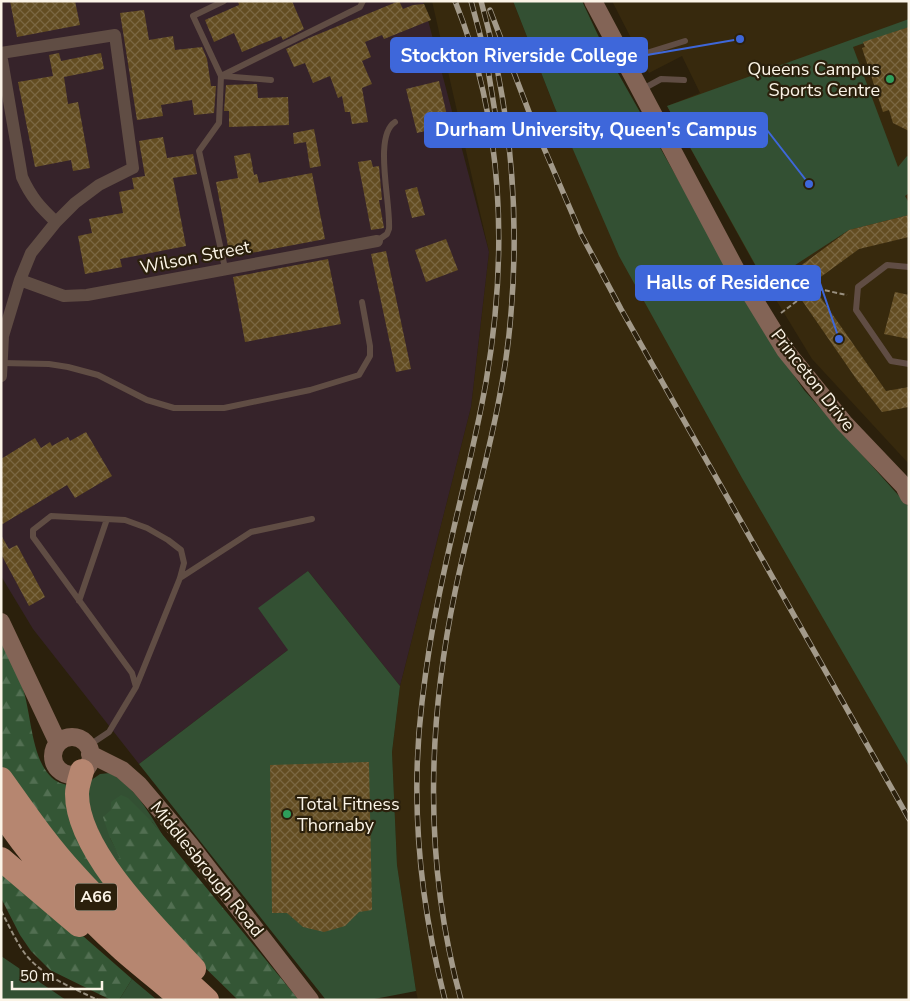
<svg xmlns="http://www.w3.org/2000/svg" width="910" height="1001" font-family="'Nunito Sans',sans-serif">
  <defs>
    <pattern id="forest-firs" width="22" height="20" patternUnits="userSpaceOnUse" patternTransform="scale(1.25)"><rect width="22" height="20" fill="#345635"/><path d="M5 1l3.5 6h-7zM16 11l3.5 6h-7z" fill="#526f52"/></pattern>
    <pattern id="building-cross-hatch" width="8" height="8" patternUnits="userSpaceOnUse" patternTransform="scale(1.25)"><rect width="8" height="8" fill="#634d22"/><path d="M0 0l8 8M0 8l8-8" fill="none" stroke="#7a6742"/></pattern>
  </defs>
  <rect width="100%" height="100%" fill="#2b200c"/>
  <path fill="#37290d" d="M432,1h81l42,107 65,148 289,511v233h-491l-2,-9 -19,-126 -5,-113 8,-66 71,-279 18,-155z
    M612,1h297v463l-97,-105 -59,-97 -86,-156 33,-13 -18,-37 -33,17z"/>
  <path fill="#36232a" d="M1,1h422l66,251 -18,155 -71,279 -92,-115 -20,79 -149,114 -106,-135 -32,-53z"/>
  <path fill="#335033" d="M513,1h69l23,49 159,282 40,58 104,116 1,261 -167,-289 -123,-222 -64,-148z
    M909,19v8l-56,20 45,120 9,-11 2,1v36l-4,3 4,7v12l-60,15 -83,54 -99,-178z
    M308,571l92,115 -8,66 5,113 19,126 -47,9h-43l-187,-236 149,-114 -30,-42z
    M110,773c25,13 41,43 55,66l-13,-17 -41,-12 -1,28 11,20 -8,3 -26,-54 3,-26 10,-7z
    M1,956l65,44h-65z
    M132,979l25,21h-38z"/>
  <path fill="url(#forest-firs)" d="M1,636c8,17 17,35 22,53 9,26 8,81 37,94 3,1 8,2 11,3l76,142 -68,-58 -78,-103z
    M121,795l7,3 24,24 147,178h-61l-47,-46 -78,-93 7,-3 -10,-20 -7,-21 8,-7v-8z
    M1,864l131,115 -13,21h-8l-61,-30 -19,-19 -11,-16 -19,-37z"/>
  <path fill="url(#building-cross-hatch)" d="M10,1h65l5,24 -63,12z
    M238,1h54l12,28 -21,11 -2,-4 -39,16 -8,-19 -20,9 -9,-22 34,-15z
    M399,1l4,8 10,-4 11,-1 7,16 -47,19 -2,-4 -17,7 6,15 -9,4 10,23 -10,4 6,34 -16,2 -2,-12h-5l-3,-16 -4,2 -8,-22 -17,7 -8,-20 -11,4 -8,-18 23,-11z
    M144,10l5,30 24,-4 2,14 27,-3 5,12 4,27h5l-2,27 -20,2 -2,-15 -31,5 2,11 -26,4 -17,-107z
    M909,27v104l-16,-8 -4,-13 -6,2 -21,-64 3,-1 -2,-5z
    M59,53l2,8 40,-8 3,16 -40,8 4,27 10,-2 12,66 -17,3 -2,-11 -36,7 -17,-85 35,-6 -4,-21z
    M439,81l13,56 -11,2 -3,-11 -21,5 -11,-44z
    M257,84l1,14 30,-1 1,28 -60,2v-16h-5l2,-26z
    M314,129l7,37 -11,2 -4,-26 -12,2 -1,-11z
    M163,137l4,21 26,-4 4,20 -24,4 13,68 -66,13 2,8 -37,7 -7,-38 14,-3 -3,-14 34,-6 -4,-21 15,-3 -2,-11 13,-2 -6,-35z
    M250,153l4,22 3,-1 2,9 53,-10 13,66 -95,18 -14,-75 22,-4 -4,-22z
    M371,160l2,7 6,-1 3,34h-3l5,28 -13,2 -13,-68z
    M417,187l8,28 -13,3 -7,-28z
    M909,215v22l-50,12 -48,35 -12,-17 50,-37z
    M446,239l12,31 -32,12 -11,-32z
    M386,251l25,118 -15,3 -25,-118z
    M328,259l13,65 -96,18 -12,-65z
    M814,288l72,103 23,-4v20l-27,5 -25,-32 -56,-81z
    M895,292l14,3v44l-25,-5z
    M86,432l26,44 -37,22 -8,-13 -66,40v-66l34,-21 6,10 9,-6 2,4 16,-9 2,4z
    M1,535l8,14 8,-4 28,52 -16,9 -28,-52z
    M369,762l3,148 -13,2 -14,14 -21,6 -21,-5 -16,-14h-15l-2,-148z"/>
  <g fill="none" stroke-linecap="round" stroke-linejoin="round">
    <path stroke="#999080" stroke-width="2" stroke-dasharray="5 2.5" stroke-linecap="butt" d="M781,313l33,-25 33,7
      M1,911c8,14 15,31 25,44 18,22 47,33 72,45"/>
    <path stroke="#604d44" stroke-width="6" d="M224,1l-31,15 28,60 -2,47 -20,28 26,117
      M626,62l14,-7 45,-14
      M221,76l139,-69 3,-6
      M222,76l49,4
      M641,90l20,-11 23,1
      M377,241l10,-7 2,-5c2,-26 -16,-93 6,-107
      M909,267l-22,-2 -29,22 -2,23 35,51 18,3
      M2,363l47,1 19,3 30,8 49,25 27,8h50l86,-18 49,-15 11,-19v-10l-8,-44
      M180,578l71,-46 61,-13
      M79,601l28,-82
      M88,746l21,-14 27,-45 -4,-14 -99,-136v-7l18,-14 74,4 22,8 21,12 13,10 3,13 -4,15 -44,109"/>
    <path stroke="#604d44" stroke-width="12" d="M1,53l114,-18 18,133 -34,17 -24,18 -19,19 -25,31 -11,27 -17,56 -2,40
      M1,54l21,123c9,20 18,30 34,45
      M20,280l44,16 23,-1 290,-54"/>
    <path stroke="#836456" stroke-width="18" d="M593,1l143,269 49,80 59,73 60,63 5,10
      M1,622l57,121
      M53 756a19 19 0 1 1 38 0a19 19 0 1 1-38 0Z
      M90,754l32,16 17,15 50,59 121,156"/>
    <path stroke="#b68670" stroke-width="24" d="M82,771c-2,7 -5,16 -5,23 0,58 80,135 117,175
      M1,779c23,32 45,65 72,94 41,46 89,85 134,127
      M1,812c34,51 77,97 122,138 19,17 40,32 59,50
      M1,859l78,66"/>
    <defs>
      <path id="rail" d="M471,1l15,56 13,80
        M490,10l44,115 47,109 40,75 288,510
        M445,1000c-25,-97 -35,-199 -23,-298 4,-34 9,-68 16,-101 14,-73 35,-145 48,-219 22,-127 18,-260 -31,-381
        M461,1000c-37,-134 -34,-273 -6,-408 19,-93 49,-184 56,-279 9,-104 -2,-211 -30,-312"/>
    </defs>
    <use href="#rail" stroke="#a39a8a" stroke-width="5.5"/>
    <use href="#rail" stroke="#2b200c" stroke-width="4" stroke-dasharray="11" stroke-linecap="butt"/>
  </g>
  <g fill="#2e9e5b" stroke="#2b200c" stroke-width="2">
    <circle cx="890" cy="79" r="5"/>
    <circle cx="287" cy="814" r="5"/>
  </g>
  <g text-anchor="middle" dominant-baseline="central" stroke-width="4.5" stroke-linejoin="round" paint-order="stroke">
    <rect fill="#2b200c" stroke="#bdb4a5" stroke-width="1" x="75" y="883.5" width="42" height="27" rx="4"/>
    <g font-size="16" font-weight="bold" fill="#fbf4e7">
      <text x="96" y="897">A66</text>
    </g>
    <g font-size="18" fill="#fbf4e7" stroke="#2b200c" text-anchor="end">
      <text x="880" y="69">Queens Campus<tspan x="880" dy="21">Sports Centre</tspan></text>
      <text x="297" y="804" text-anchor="start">Total Fitness<tspan x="297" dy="21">Thornaby</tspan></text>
    </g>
    <g font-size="18" fill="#fbf4e7" stroke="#2b200c">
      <text transform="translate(195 257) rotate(-11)">Wilson Street</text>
      <text transform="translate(813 380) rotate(52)">Princeton Drive</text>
      <text transform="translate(207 869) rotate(51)">Middlesbrough Road</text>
    </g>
  </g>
  <path fill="none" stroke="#3e67da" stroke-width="2" d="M740 39L647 55M809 184L767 130M839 339L820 283"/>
  <g fill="#3e67da" stroke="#2b200c" stroke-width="2">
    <circle cx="740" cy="39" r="5"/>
    <circle cx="809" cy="184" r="5"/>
    <circle cx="839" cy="339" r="5"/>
  </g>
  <g fill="#3e67da" stroke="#3e67da" stroke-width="2">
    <rect x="391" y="38" width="256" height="34" rx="5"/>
    <rect x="425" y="113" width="342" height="34" rx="5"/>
    <rect x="636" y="266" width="184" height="34" rx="5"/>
  </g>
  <g font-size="19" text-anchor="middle" font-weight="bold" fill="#fff">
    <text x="519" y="62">Stockton Riverside College</text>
    <text x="596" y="136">Durham University, Queen's Campus</text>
    <text x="728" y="289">Halls of Residence</text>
  </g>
  <rect width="910" height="1001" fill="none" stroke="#fbf4e7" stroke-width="5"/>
  <path d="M12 981v8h90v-8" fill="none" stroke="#fbf4e7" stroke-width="2.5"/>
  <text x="20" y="981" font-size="15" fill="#fbf4e7" stroke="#2b200c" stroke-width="4" paint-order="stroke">50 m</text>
</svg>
